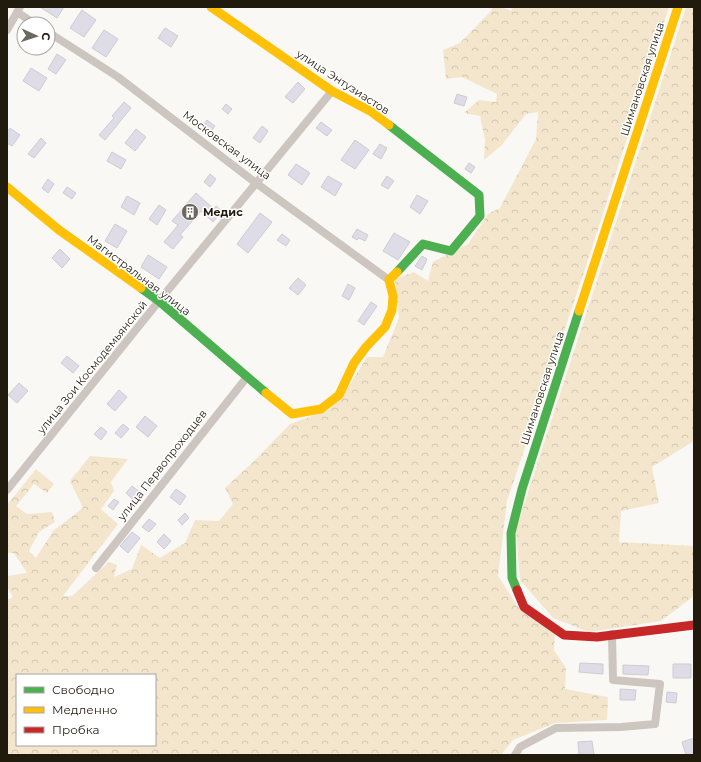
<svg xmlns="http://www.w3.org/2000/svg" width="701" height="762" font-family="Montserrat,sans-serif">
  <defs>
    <pattern id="forest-crowns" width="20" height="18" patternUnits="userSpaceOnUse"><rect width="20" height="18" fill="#f3e6cd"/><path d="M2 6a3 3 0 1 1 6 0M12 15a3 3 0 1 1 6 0" fill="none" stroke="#d0c5af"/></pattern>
  </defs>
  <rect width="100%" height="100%" fill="#faf8f5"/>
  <path fill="url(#forest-crowns)" fill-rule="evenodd" d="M493,7h8l10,4 2,-4h156l-78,244 -84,250 -9,75 22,34 35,23 -1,17 12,18 -1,21 43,8 -1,23 -52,3 -42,17 -12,15h-494v-155l6,-3 -6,-10v-11l20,-3 -13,-20h-7v-48l29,-36 18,15 -7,9 -13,-9 -18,22 11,8 25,-2 3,10 -16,10 -10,19 7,7 17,-27 30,-23 -13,-27 20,-25 38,3 -17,23 3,9 -13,18 17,15 -55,72h9l37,-34 8,3 -3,12 18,-8 9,-24 19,13 25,-15 10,-23 24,1 14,-17 -8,-16 27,-25 38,-39 39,-14 15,-16 23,-37h16l16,-39 -4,-39 19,-7 14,9 5,-19 35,-18 21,-31 11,-5 36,-69 2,-27 -12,2 -25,32 -17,14 1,-20 -5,-24 -16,-3 15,-13 17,2 1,-8 -35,-17 -16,2 -3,-29 17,-7 31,-32zM17,675h138v70h-138z
    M686,7h8v434l-42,26 7,36 -38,8 -2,31 75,4v50l-33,25 -72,11 -36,-14 -33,-38 -4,-51z"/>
  <path fill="#dedce6" stroke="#cdccd1" d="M40,7h24l-7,11z
    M82,10l14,10 -12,17 -14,-9z
    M165,28l13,8 -7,11 -13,-9z
    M104,30l14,9 -12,18 -14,-9z
    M57,54l9,6 -10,14 -8,-5z
    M31,68l16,10 -8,13 -16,-10z
    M298,82l7,7 -12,14 -8,-6z
    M457,94l10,3 -3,9 -10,-3z
    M124,102l7,6 -26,32 -6,-5 15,-17 -2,-2z
    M226,104l6,5 -4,5 -6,-5z
    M207,120l8,6 -6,8 -8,-6z
    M321,122l11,8 -5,6 -11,-8z
    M262,126l6,5 -8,12 -7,-5z
    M10,128l10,7 -8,11 -5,-3v-11z
    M136,129l10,8 -11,14 -10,-8z
    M41,138l5,5 -12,15 -6,-4z
    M355,140l14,10 -14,19 -14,-9z
    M380,144l7,4 -6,11 -8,-5z
    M112,152l14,8 -5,9 -14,-8z
    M469,163l6,4 -4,6 -6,-4z
    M296,164l14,9 -8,12 -14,-10z
    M210,174l6,5 -6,8 -6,-5z
    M328,176l14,8 -7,12 -14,-9z
    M387,176l7,5 -6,8 -7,-4z
    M48,179l6,5 -6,9 -6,-5z
    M67,187l9,6 -4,6 -9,-6z
    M196,193l18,16 2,-3 6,5 -9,11 -12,-11 -21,24 3,2 -10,12 -9,-7 14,-17 -6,-4z
    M417,195l11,6 -8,13 -10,-7z
    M127,196l13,7 -6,12 -13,-8z
    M159,205l7,5 -9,15 -8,-6z
    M260,213l12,9 -24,31 -11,-9z
    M115,224l12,7 -10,17 -12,-7z
    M357,229l11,6 -3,6 -6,-3 -2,2 -5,-3z
    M394,233l16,9 -12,18 -15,-9z
    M282,234l8,6 -4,6 -9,-6z
    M60,249l10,10 -8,9 -10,-10z
    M148,255l19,12 -8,12 -18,-12z
    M422,256l5,3 -5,11 -7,-4z
    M298,278l8,7 -8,10 -9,-7z
    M348,284l7,4 -6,12 -7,-4z
    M371,302l6,4 -13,19 -6,-4z
    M67,356l12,10 -6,7 -12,-10z
    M19,383l9,8 -11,12 -9,-8z
    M119,390l8,7 -12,14 -8,-7z
    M145,416l12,10 -9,11 -12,-10z
    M123,424l6,5 -8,9 -6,-5z
    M101,427l6,5 -6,8 -7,-6z
    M132,486l9,7 -6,8 -9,-8z
    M176,489l10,7 -6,9 -10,-8z
    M114,499l5,3 -6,8 -5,-4z
    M185,513l4,5 -7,7 -4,-5z
    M149,519l7,5 -7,8 -7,-5z
    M132,532l8,6 -12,15 -8,-7z
    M164,534l7,7 -7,8 -7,-7z
    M580,663l23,1v10l-24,-2z
    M673,664h18v14h-18z
    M623,665l26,1 -1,9 -25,-1z
    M620,689l16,1 -1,10h-15z
    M667,692l10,1 -1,10 -10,-1z
    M694,738v17h-8l-4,-13z
    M592,741l2,14h-15l-1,-13z"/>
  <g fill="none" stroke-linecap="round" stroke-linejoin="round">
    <path stroke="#cdc5bf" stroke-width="8" d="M17,12l18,12
      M7,30l13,-23
      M48,32l70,45 138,106 133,97
      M7,490l152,-189 173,-210
      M96,568l151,-191
      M515,755l5,-8 36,-19 65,-1 34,-3 5,-40 -47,-4 -1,-46"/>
    <path stroke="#4caf50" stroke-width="9" d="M389,125l90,70 1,21 -29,35 -28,-7 -26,28
      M141,288l18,13 107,92
      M517,590l-5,-12 -1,-45 11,-44 57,-178"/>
    <path stroke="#ffc107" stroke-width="9" d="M211,7l121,84 38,20 19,14
      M7,187l52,43 82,58
      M579,311l99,-304
      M266,393l26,21 29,-5 18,-14 15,-32 12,-16 19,-20 7,-17 1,-14 -4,-16 8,-8"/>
    <path stroke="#c62828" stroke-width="9" d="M517,590l7,17 40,28 33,2 97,-12"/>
  </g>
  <defs>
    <symbol id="building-disc" viewBox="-11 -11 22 22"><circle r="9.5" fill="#6d685f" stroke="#fff"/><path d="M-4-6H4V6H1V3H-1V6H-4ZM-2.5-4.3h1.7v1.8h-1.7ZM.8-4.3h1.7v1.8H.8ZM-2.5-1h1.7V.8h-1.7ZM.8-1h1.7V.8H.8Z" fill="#fff"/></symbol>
  </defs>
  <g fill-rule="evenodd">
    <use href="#building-disc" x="180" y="202" width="20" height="20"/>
  </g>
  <g text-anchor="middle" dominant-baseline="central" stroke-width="3" stroke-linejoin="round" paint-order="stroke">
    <g font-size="11" fill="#211b0e" stroke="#fff">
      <text transform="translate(642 79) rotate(-72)">Шимановская улица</text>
      <text transform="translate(343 82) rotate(33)">улица Энтузиастов</text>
      <text transform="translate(227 145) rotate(37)">Московская улица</text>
      <text transform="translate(139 275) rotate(37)">Магистральная улица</text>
      <text transform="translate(92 367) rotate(-51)">улица Зои Космодемьянской</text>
      <text transform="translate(542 388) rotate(-72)">Шимановская улица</text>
      <text transform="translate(162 465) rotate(-52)">улица Первопроходцев</text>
    </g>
    <g font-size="11" font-weight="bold" fill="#211b0e" stroke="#fff" text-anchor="start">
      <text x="203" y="212">Медис</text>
    </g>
  </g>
  <rect width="701" height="762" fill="none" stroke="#211b0e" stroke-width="16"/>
  <rect x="16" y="674" width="140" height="72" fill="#ffffff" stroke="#a6a49f"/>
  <rect x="24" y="687" width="20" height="6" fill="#4caf50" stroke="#a6a49f"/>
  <text x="52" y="694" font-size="12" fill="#211b0e">Свободно</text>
  <rect x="24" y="707" width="20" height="6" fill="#ffc107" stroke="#a6a49f"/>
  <text x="52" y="714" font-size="12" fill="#211b0e">Медленно</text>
  <rect x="24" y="727" width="20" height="6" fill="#c62828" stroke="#a6a49f"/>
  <text x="52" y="734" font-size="12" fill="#211b0e">Пробка</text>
  <g transform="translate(36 36) rotate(93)"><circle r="19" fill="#ffffff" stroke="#a6a49f"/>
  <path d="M0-3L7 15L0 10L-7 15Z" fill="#6d685f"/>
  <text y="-6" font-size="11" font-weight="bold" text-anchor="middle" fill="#211b0e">С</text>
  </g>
</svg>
